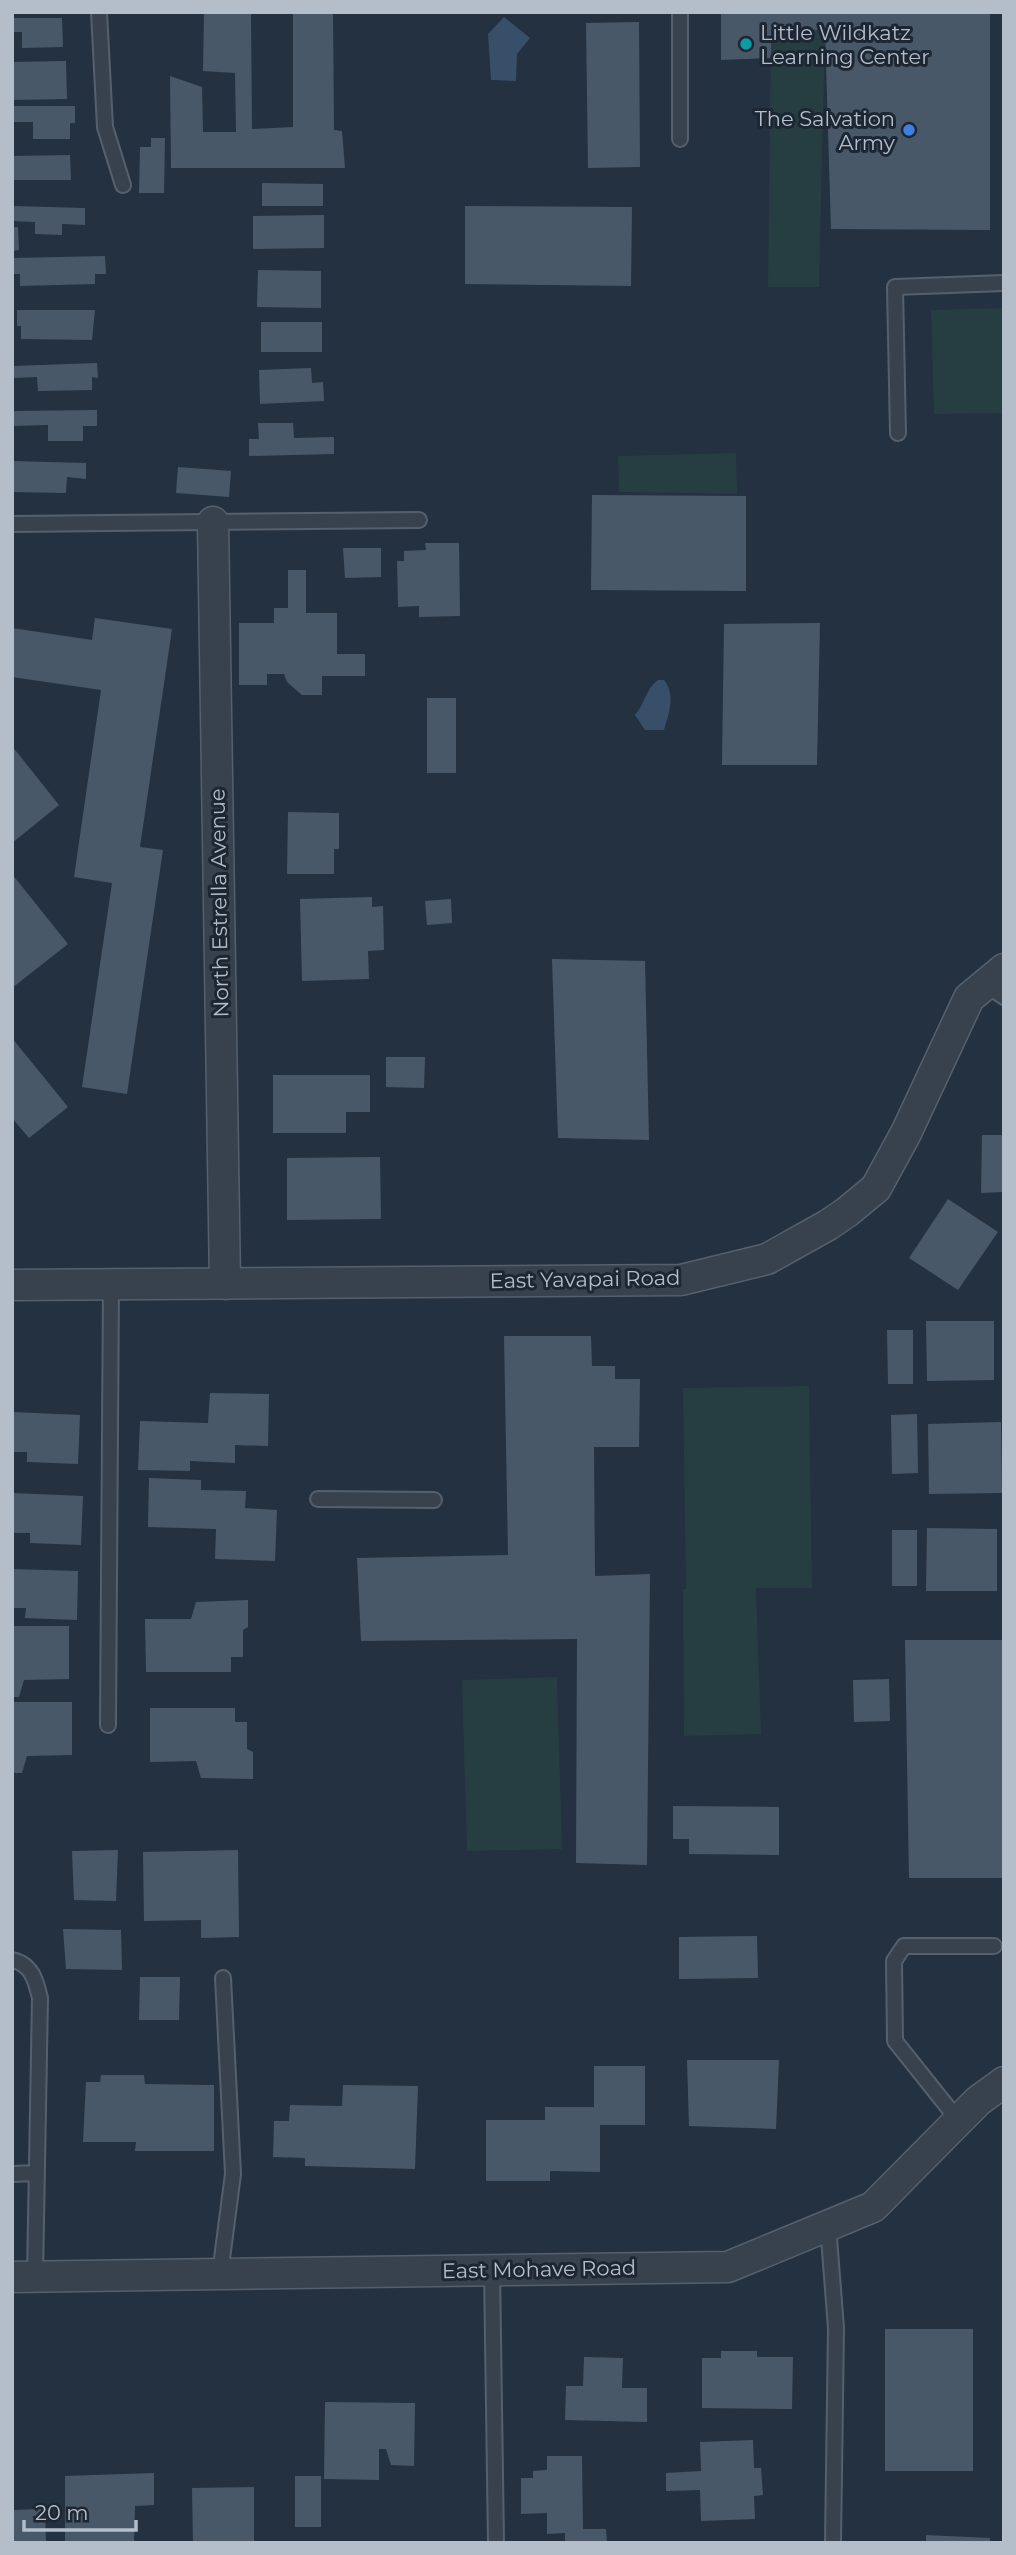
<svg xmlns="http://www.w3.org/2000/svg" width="1016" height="2555" font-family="Montserrat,sans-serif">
  <rect width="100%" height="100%" fill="#243140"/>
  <path fill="#263e41" d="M771,29l54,1 -6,257h-51z
    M1004,308v105l-70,1 -3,-104z
    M736,453l1,41 -118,-2 -1,-36z
    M809,1386l3,202h-56l5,146 -77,2 -1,-147h3l-3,-201z
    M557,1677l5,172 -95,2 -5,-171z"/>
  <path fill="#384f69" d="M504,17l26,21 -13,16 -1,27 -25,-1 -3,-46z
    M658,680h6c12,15 5,33 0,50h-19l-10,-15c11,-13 10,-25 23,-35z"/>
  <path fill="#495869" d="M204,12h49l-2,3 1,114 41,-2v-115h40l1,118 8,1 3,37h-174l-1,-92 32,11 1,45h33l-1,-59 -32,-2z
    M721,12h269v218l-159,-1 -6,-199 -54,-1v29l-50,2z
    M12,18h50l1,29 -41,1v-16h-10z
    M639,22l1,145 -52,1 -2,-145z
    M66,61l1,38 -55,1v-38z
    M12,106h63v17h-5v16h-37v-17h-21z
    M151,138h14l-1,55h-25l1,-46h11z
    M70,155l1,25h-59v-24z
    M262,183l61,1v22h-61z
    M13,206l72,2v17l-23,-1v11l-27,-1v-12l-22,-1z
    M465,206l167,1 -1,79 -166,-2z
    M324,215v33l-71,1v-33z
    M12,227h6l1,23 -7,1z
    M105,256l1,18h-11v10l-75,2v-12h-7v-16z
    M258,270l63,1v37l-64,-1z
    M17,310h78l-3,30 -71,-1v-13h-4z
    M261,322h61v30h-61z
    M97,363l1,15 -6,-1v13l-54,1 -1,-14 -24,1 -1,-12z
    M311,368l1,15 11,-1 1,19 -64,3 -1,-34z
    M97,410v16h-14v15h-35v-16l-35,1v-15z
    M258,423h35l1,15 40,-1v17l-85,2v-17h10z
    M12,461l74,2v16l-19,-2 -1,16 -54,-1z
    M178,467l53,4 -2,26 -53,-4z
    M592,495l154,1v95l-155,-1z
    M425,543h34l1,73 -41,1v-11l-21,1 -1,-46h7v-10l22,-1z
    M343,548h38v29l-36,1z
    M288,570h18v43h31v41h28v22h-43v19h-20l-15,-13 -3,-8h-17v11h-28v-62h35v-15h14z
    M95,618l77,11 -32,218 23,3 -36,244 -45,-7 30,-204 -38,-6 27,-187 -89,-13v-49l80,12z
    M820,623l-3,142h-95l2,-141z
    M427,698h29v75h-29z
    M12,746l47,59 -47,38z
    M288,812l51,1v36h-5v25h-47z
    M12,874l56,70 -56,44z
    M372,897v10l11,-1 1,44 -16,1 1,28 -67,2 -2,-82z
    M451,899l1,24 -25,2 -2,-24z
    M552,959l93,2 4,179 -91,-2z
    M12,1038l56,69 -39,31 -17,-20z
    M386,1057h39l-1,31 -38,-1z
    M273,1075h97v37h-24v21h-73z
    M982,1135h22v57l-23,1z
    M380,1157l1,62 -94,1v-62z
    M948,1199l50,33 -40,58 -49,-32z
    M926,1321h68v59l-67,1z
    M887,1330h26v54h-25z
    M504,1336h87l1,30h23v13h25l-1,68h-45l1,129 55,-2 -3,291 -71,-2 1,-224 -216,2 -4,-83 151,-3z
    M210,1393l59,1 -1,52 -33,-1v18l-45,-2v10l-52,-1 2,-49 68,2z
    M12,1412l68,3 -2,49 -51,-2v-10h-15z
    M917,1414l1,59 -26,1 -1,-59z
    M1001,1422l1,71 -73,1 -1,-70z
    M149,1478l52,2v10l45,1 -1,17 32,2 -2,51 -60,-2 1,-30 -68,-2z
    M12,1493l71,3 -2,49 -51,-2v-10h-18z
    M927,1528l70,1v62h-71z
    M892,1530h25v56h-25z
    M12,1569l66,2 -1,49 -52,-2 1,-10h-14z
    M248,1600v27l-5,3v27h-12v15h-85l-1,-53h46l5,-17z
    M12,1626h57v53l-45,1 -5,17h-7z
    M905,1640h99v238h-95z
    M889,1679l1,42 -36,1 -1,-42z
    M12,1702h60v53l-45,1 -5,17h-10z
    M150,1708h85v14h12v27l6,3v27l-52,-1 -5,-17 -46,1z
    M673,1806l106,1v48l-90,-1v-15h-16z
    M118,1850l-2,51 -42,-1 -2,-49z
    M238,1850l1,87 -38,1v-18l-57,1 -1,-69z
    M63,1929l58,1 1,40 -56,-1z
    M757,1936l1,42 -79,1v-42z
    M140,1977h40l-1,43h-40z
    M687,2060h92l-3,69 -87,-3z
    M594,2066h51v59h-45v47l-50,-1v10h-64v-61h59v-13h49z
    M101,2075h43l1,9 69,1v66h-79l1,-9h-53l3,-60h14z
    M343,2085l75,1 -3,83 -110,-3v-8l-32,-1 1,-36h15l1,-16 52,1z
    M885,2329h88v142h-88z
    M721,2351h36v6h36l-1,52 -90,-1v-50h19z
    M584,2357l39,1 -1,30h25v34l-82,-2 1,-34h17z
    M325,2402l90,1 -1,63 -23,-1 -5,-16h-7v31l-55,-1z
    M753,2440l1,28h7l2,27 -9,1 1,23 -54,2 -1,-31 -34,1v-18l35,-2 -1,-29z
    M547,2456h35l1,73h23l1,14h-42v-10l-18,1v-21l-26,1v-36h12v-7l14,-1z
    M154,2473v32l-19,1 -1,37h-69v-67z
    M295,2476h26v51h-26z
    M254,2487v56h-61l-1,-55z
    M45,2509l1,34h-34v-33z
    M926,2535l64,3v5h-64z"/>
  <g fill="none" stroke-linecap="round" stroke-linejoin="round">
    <defs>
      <path id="service" d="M99,12l6,115 18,58
        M680,12v127
        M898,433l-3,-146 109,-4
        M12,524l407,-4
        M985,984l19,13
        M318,1499l116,1
        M108,1725l3,-442
        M12,1960c20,4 24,21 28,38l-5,278
        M958,2120l-63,-79 -1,-80 10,-15h90
        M12,2174l25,-1
        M828,2225l8,103 -3,215
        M492,2270l4,273
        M220,2274l13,-100 -10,-196"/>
      <path id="minor" d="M213,522l12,762
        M12,1285l669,-5 86,-21 61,-34 19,-13 29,-24 30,-55 63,-135 35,-29
        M12,2277l716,-10 145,-60 105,-106 26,-19"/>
    </defs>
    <use href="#service" stroke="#56606d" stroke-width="18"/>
    <use href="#minor" stroke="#56606d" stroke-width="33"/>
    <use href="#service" stroke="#38424f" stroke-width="14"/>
    <use href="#minor" stroke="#38424f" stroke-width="30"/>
  </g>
  <circle fill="#0f9aa8" stroke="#1d2734" stroke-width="2.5" cx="746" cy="44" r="7"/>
  <circle fill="#3f7fe0" stroke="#1d2734" stroke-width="2.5" cx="909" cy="130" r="7"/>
  <g text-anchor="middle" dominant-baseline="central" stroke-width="6" stroke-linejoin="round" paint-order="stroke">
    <g font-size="21" fill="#b4bdca" stroke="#1d2734" text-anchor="start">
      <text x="760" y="32">Little Wildkatz<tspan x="760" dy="24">Learning Center</tspan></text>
      <text x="895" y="118" text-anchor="end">The Salvation<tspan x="895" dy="24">Army</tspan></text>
    </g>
    <g font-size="21" fill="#b4bdca" stroke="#1d2734">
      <text transform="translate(219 903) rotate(-91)">North Estrella Avenue</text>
      <text transform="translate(585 1279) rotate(-1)">East Yavapai Road</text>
      <text transform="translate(539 2269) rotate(-1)">East Mohave Road</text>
    </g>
  </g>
  <rect width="1016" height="2555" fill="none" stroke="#b4bdca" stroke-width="28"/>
  <path d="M24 2520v10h112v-10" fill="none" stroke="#b4bdca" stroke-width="3.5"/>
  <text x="35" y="2520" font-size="21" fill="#b4bdca" stroke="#1d2734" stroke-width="5" paint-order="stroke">20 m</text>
</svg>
